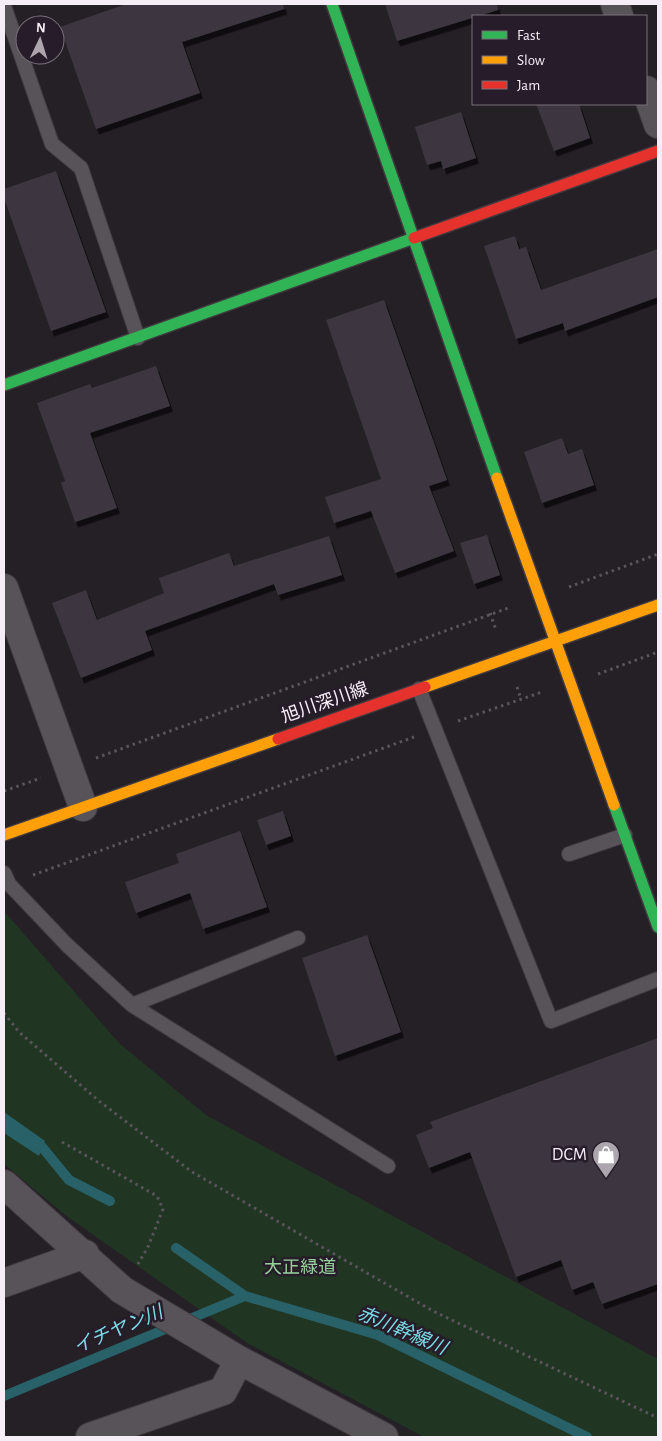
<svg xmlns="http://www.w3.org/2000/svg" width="662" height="1441" font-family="'Alegreya Sans','Noto Sans JP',sans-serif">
  <defs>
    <filter id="shadow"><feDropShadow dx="3" dy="5.5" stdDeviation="0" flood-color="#0009"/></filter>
  </defs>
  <rect width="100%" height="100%" fill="#251f26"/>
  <path fill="#213523" d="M4,911l115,132 87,72 452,244v78h-234l-177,-94 -182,-128 -61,-51z"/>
  <path fill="#286168" d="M4,1112l41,29 -6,15 -35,-23z"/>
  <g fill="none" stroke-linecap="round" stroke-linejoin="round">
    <path stroke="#286168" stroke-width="10" d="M31,1140l11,7 27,33 41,21
      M176,1248l69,48 133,39 209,102
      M4,1396l241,-100"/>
  </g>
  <path fill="#3c3640" filter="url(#shadow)" d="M126,4h157l1,5 -102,33 18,51 -104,36 -36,-102z
    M385,4h112l1,6 -101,31z
    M536,104h43l11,34 -36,13z
    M461,112l15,46 -33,11 -2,-8 -14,4 -12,-38z
    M56,171l50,141 -55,19 -47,-133v-9z
    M515,236l4,13 7,-2 15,43 117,-41v48l-93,34 -2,-8 -47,16 -32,-93z
    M384,300l63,180 -18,6 25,65 -59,22 -24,-62 -37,12 -9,-26 56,-18 -55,-159z
    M156,366l14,40 -80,27 27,75 -42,14 -14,-39 4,-2 -28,-78 53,-19 2,4z
    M562,438l6,16 14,-5 12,36 -52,18 -18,-51z
    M487,535l13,40 -26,9 -14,-41z
    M329,536l13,39 -64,20 -4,-11 -129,47 7,19 -71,28 -29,-75 34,-13 11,30 67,-27 -5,-15 70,-25 5,13z
    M283,811l8,25 -25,9 -9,-25z
    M240,831l27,76 -64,22 -13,-36 -54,20 -11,-31 54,-19 -3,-9z
    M367,935l34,97 -66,24 -33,-98z
    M658,1038v246l-56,20 -9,-22 -21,8 -11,-30 -45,17 -46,-125 -41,16 -13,-33 17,-7 -3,-6z"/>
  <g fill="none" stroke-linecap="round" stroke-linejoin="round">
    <defs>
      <path id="lane" d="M4,6l48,138 29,24 57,170
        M419,689l132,332 107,-42
        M569,854l56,-19
        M4,873l5,11 58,61 65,60 166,-67
        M132,1005l256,161"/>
      <path id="street" d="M615,4l4,12
        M646,90l12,34
        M4,588l79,219
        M4,1184l118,106 117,70 145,77
        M4,1283l81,-29
        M90,1437l133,-46 16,-31"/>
      <path id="fast" d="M332,4l165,474
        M4,385l410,-147
        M614,805l44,122"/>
      <path id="slow" d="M497,478l117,327
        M425,687l233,-82
        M4,835l274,-96"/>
      <path id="jam" d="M414,238l244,-87
        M278,739l147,-52"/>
    </defs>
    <use href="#lane" stroke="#403a40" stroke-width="16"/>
    <use href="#street" stroke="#403a40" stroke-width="30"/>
    <use href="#fast" stroke="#403a40" stroke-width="14"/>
    <use href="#slow" stroke="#403a40" stroke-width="14"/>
    <use href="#jam" stroke="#403a40" stroke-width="14"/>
    <path stroke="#5a555a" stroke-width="3" stroke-dasharray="2.5 4" stroke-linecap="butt" d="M569,587l89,-33
      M490,613l6,17
      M598,674l60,-22
      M517,687l4,12
      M458,721l84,-29
      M96,758l415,-151
      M4,791l37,-13
      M33,875l381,-138
      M4,1013l15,19 80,69 93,71 241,139 225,107
      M62,1142l95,54 6,13 -15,38 -10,17"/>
    <use href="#lane" stroke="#585358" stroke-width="14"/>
    <use href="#street" stroke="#585358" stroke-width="28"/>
    <use href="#fast" stroke="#30b455" stroke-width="11"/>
    <use href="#slow" stroke="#ff9f0a" stroke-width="11"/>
    <use href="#jam" stroke="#e5322d" stroke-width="11"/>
  </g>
  <defs>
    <symbol id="shop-pin" viewBox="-11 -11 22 30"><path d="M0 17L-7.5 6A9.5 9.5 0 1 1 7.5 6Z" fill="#ada6ae" stroke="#271c29"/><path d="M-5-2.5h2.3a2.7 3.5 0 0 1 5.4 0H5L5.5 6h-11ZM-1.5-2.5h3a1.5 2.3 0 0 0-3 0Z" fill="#fff"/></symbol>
  </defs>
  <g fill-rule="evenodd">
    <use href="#shop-pin" x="590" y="1139" width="32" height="43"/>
  </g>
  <g text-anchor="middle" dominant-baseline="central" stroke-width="5" stroke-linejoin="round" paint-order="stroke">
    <g font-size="18" fill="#f6eef7" stroke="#271c29">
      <text transform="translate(325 703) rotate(-19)">旭川深川線</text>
    </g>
    <g font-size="18" fill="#f6eef7" stroke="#271c29" text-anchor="end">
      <text x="587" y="1155">DCM</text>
    </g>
    <g font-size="18" fill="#96d19c" stroke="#271c29">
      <text x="300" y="1268">大正緑道</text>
    </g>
    <g font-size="19" font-style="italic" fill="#79dde7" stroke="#271c29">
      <text transform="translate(118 1330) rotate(-23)">イチヤン川</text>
      <text transform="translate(402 1331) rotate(23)">赤川幹線川</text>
    </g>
  </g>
  <rect width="662" height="1441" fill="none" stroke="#f6eef7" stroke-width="10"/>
  <rect x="472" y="15" width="175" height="90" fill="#271c29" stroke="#7a707b"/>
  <rect x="482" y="31" width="25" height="8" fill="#30b455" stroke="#7a707b"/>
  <text x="517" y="40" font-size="15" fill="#f6eef7">Fast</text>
  <rect x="482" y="56" width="25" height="8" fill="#ff9f0a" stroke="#7a707b"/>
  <text x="517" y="65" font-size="15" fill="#f6eef7">Slow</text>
  <rect x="482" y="81" width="25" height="8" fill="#e5322d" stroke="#7a707b"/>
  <text x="517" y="90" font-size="15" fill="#f6eef7">Jam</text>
  <g transform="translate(40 40) rotate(4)"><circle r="24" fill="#271c29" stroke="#7a707b"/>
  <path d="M0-4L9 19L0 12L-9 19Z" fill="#ada6ae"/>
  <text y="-8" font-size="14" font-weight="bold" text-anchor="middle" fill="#f6eef7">N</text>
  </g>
</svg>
